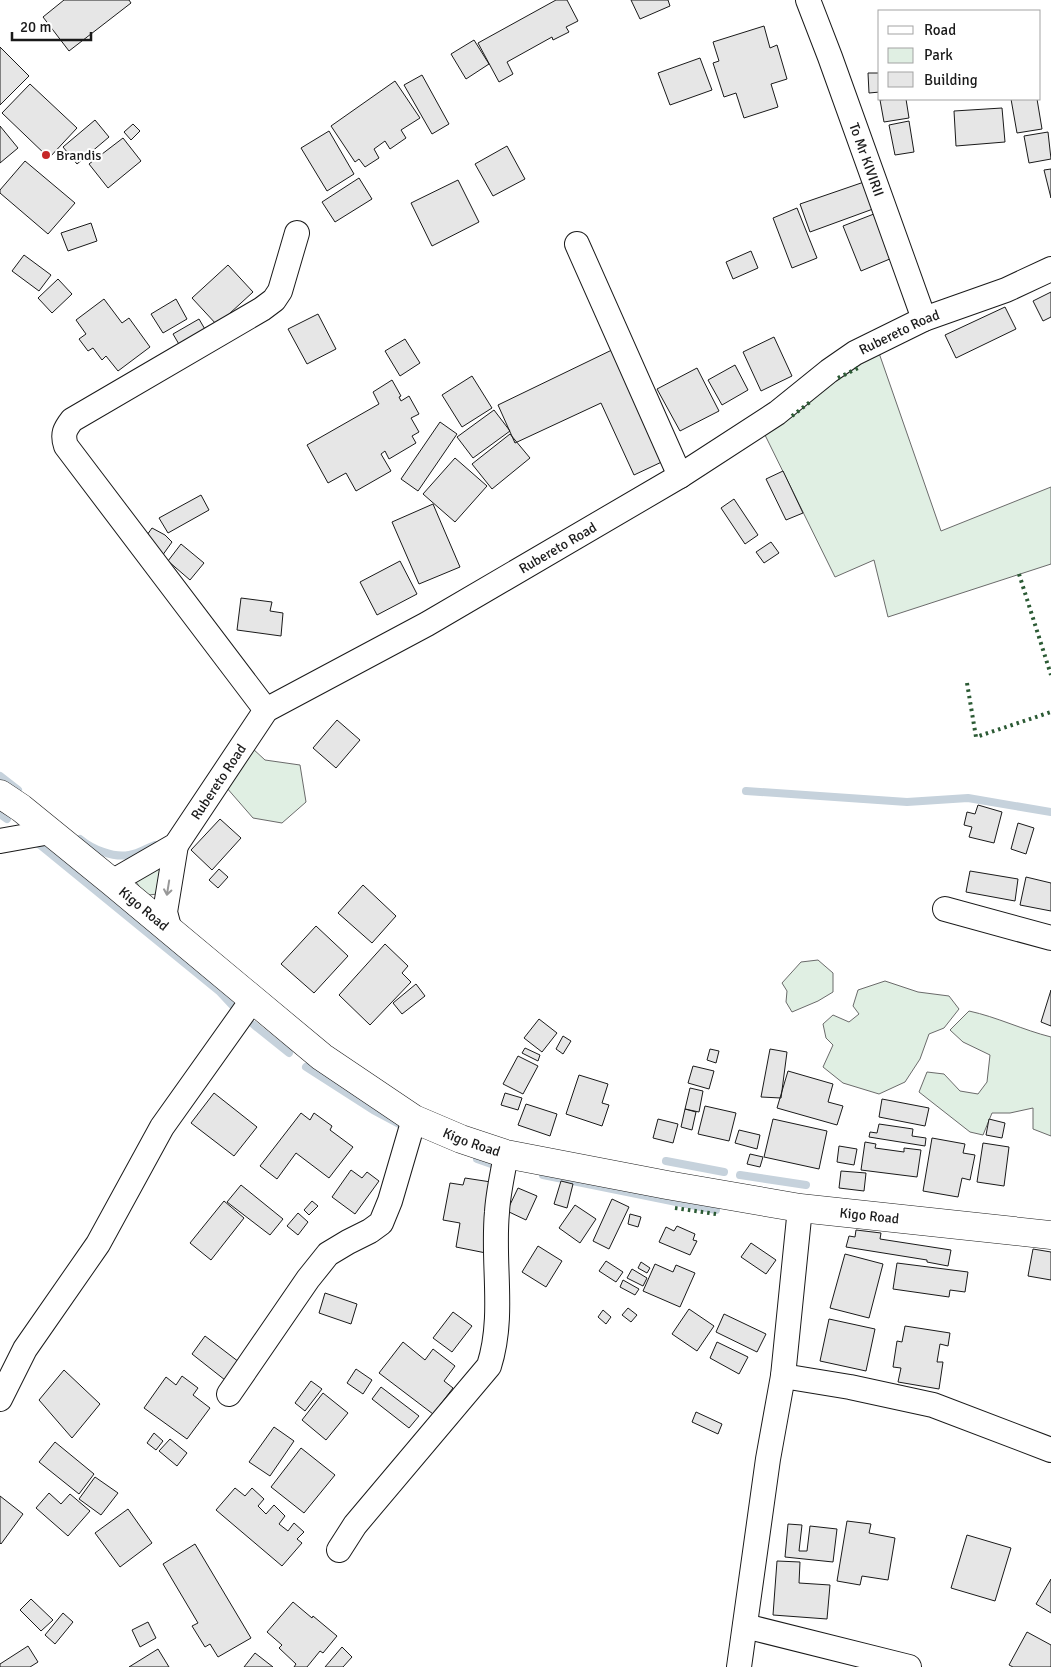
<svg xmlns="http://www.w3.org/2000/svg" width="1051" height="1667" font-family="Signika,sans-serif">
  <rect width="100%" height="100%" fill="#fff"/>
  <path fill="#e0efe3" stroke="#6a6a6a" d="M879,353l62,178 110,-44v77l-163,53 -14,-57 -39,17 -71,-144 81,-65z
    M252,748l13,12 35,5 6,37 -24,21 -29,-5 -27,-31z
    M169,856l-12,38 -8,1 -7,-5 -12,-16z
    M818,960l15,13v19l-15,9 -26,11 -6,-10 1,-11 -5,-8 19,-21z
    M885,981l33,11 31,4 10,13 -15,19 -15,6 -9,25 -15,23 -26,12 -36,-11 -20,-16 10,-22 -7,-7 -3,-14 10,-9 16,7 10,-8 -6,-8 5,-16z
    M969,1011c28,6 54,19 82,26v99l-18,-7v-21l-23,5h-18l-9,22 -13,-3 -51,-40 8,-20 17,2 16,17 18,3 9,-12 3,-27 -27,-13 -13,-12z"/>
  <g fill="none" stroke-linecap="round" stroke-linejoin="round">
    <path stroke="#c6d2dc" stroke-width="8" d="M0,776l18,14
      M746,791l161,11 61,-4 83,14
      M0,814l7,5
      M80,839c12,10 33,19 49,16 9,-1 18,-7 26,-10
      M33,841l7,4 180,147 14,15
      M254,1025l35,28
      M306,1067l67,43 28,15
      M477,1159l20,7
      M666,1161l58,11
      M543,1175l173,35
      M740,1175l66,10"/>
  </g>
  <path fill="#e6e6e6" stroke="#1a1a1a" d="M64,0h65l2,3 -62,48 -26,-34z
    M556,0h11l11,21 -12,6 3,5 -16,8 -1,-3 -45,25 6,12 -14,8 -21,-39z
    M631,0h37l2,6 -30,13z
    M764,26l6,22 7,-3 10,34 -16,5 7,23 -34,11 -8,-25 -12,4 -11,-34 6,-2 -6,-19z
    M474,40l15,24 -23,15 -15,-25z
    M0,47l29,29 -29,29z
    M700,58l12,32 -42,15 -12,-32z
    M868,73h12v19l-11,1z
    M422,75l27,49 -17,10 -28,-49z
    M395,81l25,37 -19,12 5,8 -16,11 -5,-8 -11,8 5,9 -14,9 -6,-8 -4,3 -24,-36z
    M30,84l47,44 -28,30 -47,-45z
    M888,99h18l3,19 -25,4 -4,-22z
    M1011,99h26l5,30 -25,4z
    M1002,108l3,34 -49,4 -2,-35z
    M95,120l14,17 -32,27 -14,-17z
    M909,121l5,31 -19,3 -6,-30z
    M133,124l7,7 -9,9 -7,-8z
    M0,126l18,22 -18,15z
    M329,131l25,43 -27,17 -26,-43z
    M1048,132l3,27 -22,4 -5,-27z
    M123,138l18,23 -33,27 -19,-24z
    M507,146l18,33 -32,17 -18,-32z
    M25,161l50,42 -27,31 -48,-41v-3z
    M1051,169v29l-7,-28z
    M359,178l13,21 -37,23 -13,-20z
    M458,180l21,42 -47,24 -21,-43z
    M864,182l9,27 -63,23 -10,-28z
    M797,208l20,50 -25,10 -19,-50z
    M879,212l18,44 -36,15 -18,-45z
    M91,223l6,18 -29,10 -7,-18z
    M751,251l7,17 -25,11 -7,-17z
    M24,255l27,20 -12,16 -27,-20z
    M228,265l25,27 -36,33 -25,-27z
    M58,279l14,15 -20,19 -14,-15z
    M1051,292v25l-8,4 -10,-20z
    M104,299l18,24 7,-5 21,29 -32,24 -12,-15 -4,4 -9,-12 -5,3 -9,-12 7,-5 -10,-14z
    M176,299l11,20 -24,14 -12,-19z
    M1005,307l11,22 -60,29 -11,-23z
    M318,314l18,35 -29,15 -19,-35z
    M199,319l7,12 -26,15 -7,-12z
    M774,337l18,39 -31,15 -18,-39z
    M405,339l15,24 -20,13 -15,-25z
    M616,348l52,111 -34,16 -33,-72 -86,40 -17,-38z
    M735,365l13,25 -26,15 -14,-25z
    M697,368l22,43 -39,20 -23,-42z
    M472,376l20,32 -30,19 -20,-32z
    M392,380l9,16 -2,1 2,4 8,-5 10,18 -8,4 8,14 -7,4 4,7 -27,16 -4,-8 -4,3 10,17 -35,20 -10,-18 -18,10 -21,-38 72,-41 -6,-12z
    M494,410l16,21 -37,27 -16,-21z
    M440,422l17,12 -39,57 -17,-12z
    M510,434l20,24 -38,31 -20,-25z
    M455,458l32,28 -32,36 -32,-28z
    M783,471l20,42 -17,7 -20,-41z
    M201,495l8,15 -41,23 -9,-15z
    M734,499l24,36 -13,9 -24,-36z
    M433,504l27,63 -41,17 -27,-62z
    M152,528l13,7 7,7 -10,14 -20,-14z
    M771,542l8,11 -15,10 -8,-11z
    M181,544l23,19 -14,17 -22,-19z
    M400,561l17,33 -40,21 -17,-33z
    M241,598l31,4 -2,9 13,2 -2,23 -44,-6z
    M337,720l23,20 -24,28 -23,-20z
    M978,805l24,7 -8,31 -25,-6 3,-10 -8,-2 3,-13 8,2z
    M220,819l21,19 -29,32 -21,-20z
    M1018,823l16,5 -8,26 -15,-5z
    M219,869l9,8 -10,11 -9,-8z
    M970,871l48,8 -3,22 -49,-9z
    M1026,877l25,6v28l-31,-6z
    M363,885l33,31 -24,27 -34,-30z
    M316,926l32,30 -34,37 -33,-29z
    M385,944l23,22 -6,7 9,9 -41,43 -31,-30z
    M416,984l9,12 -23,18 -9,-11z
    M1051,990v36l-10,-4z
    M539,1019l18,14 -15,19 -18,-14z
    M563,1036l8,5 -8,13 -7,-5z
    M525,1048l15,7 -2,6 -16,-8z
    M710,1049l9,2 -3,12 -9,-3z
    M770,1049l17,3 -6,46 -20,-1z
    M518,1056l20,10 -15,28 -20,-10z
    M693,1066l21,5 -5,18 -21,-6z
    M788,1071l45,13 -5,18 15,4 -6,19 -60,-17z
    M579,1075l29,9 -6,19 7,2 -7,21 -36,-12z
    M690,1088l13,3 -4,21 -14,-3z
    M214,1093l43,34 -23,29 -43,-33z
    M505,1093l17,5 -4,12 -17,-5z
    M882,1099l47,9 -4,18 -46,-9z
    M526,1104l31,10 -7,22 -32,-11z
    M705,1106l31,7 -7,28 -31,-7z
    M685,1109l11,3 -4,18 -11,-3z
    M301,1113l9,7 4,-7 18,13 -2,4 23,17 -24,31 -33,-25 -19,26 -17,-13z
    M658,1119l20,5 -5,19 -20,-5z
    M773,1119l54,12 -8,38 -55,-12z
    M989,1119l16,4 -3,15 -16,-3z
    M879,1124l34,5 -1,7 14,2 -1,8 -56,-9 1,-5 7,1z
    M739,1130l21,5 -3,14 -22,-6z
    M932,1138l33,6 -2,9 12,2 -5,25 -8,-2 -4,19 -35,-6z
    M865,1142l11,2 -1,4 29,4v-4l17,2 -4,27 -56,-7z
    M983,1143l26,4 -5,39 -27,-4z
    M839,1146l18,3 -3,16 -17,-3z
    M750,1154l13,3 -3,10 -13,-3z
    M351,1170l11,8 5,-6 12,9 -24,33 -23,-17z
    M841,1171l25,2 -2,18 -25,-3z
    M465,1178l26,4v72l-35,-7 4,-24 -17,-3 7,-37 13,2z
    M561,1181l12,3 -6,24 -13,-4z
    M241,1185l42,34 -13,16 -43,-33z
    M518,1188l19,8 -11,24 -19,-9z
    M612,1199l17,8 -20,42 -16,-8z
    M224,1201l20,17 -33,42 -21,-17z
    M312,1201l6,5 -9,9 -5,-5z
    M575,1205l21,14 -16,24 -21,-15z
    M298,1213l10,9 -10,13 -11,-9z
    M630,1214l11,3 -3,10 -10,-3z
    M677,1226l18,8 -2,6 4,1 -7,14 -31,-13 7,-15 8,4z
    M856,1230l25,3 -1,6 71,11 -3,16 -21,-4v-2l-81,-13 3,-11 6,1z
    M751,1243l25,17 -10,14 -25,-17z
    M538,1246l24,15 -16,26 -24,-15z
    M1033,1249l18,3v28l-23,-4z
    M845,1254l38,10 -14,54 -39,-10z
    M606,1261l17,11 -7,10 -17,-11z
    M641,1262l9,6 -3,5 -9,-5z
    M897,1263l71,9 -3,20 -15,-2 -1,7 -56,-8z
    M655,1264l18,8 3,-7 19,8 -15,34 -37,-16z
    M632,1269l15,9 -4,8 -16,-8z
    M623,1280l16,9 -4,6 -15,-8z
    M325,1293l32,11 -6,20 -32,-11z
    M628,1308l9,7 -6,7 -9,-7z
    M689,1309l25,17 -17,25 -25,-17z
    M603,1310l8,7 -5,7 -8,-7z
    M453,1312l19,14 -20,26 -19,-14z
    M724,1314l42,20 -9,18 -41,-20z
    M829,1319l46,10 -9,42 -46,-10z
    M905,1326l45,7 -2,13 -8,-2 -3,18h6l-4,27 -41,-7 3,-14 -8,-1 4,-26 5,1z
    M205,1336l34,26 -14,18 -33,-26z
    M403,1342l22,18 8,-11 22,17 -11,15 9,7 -20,26 -54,-41z
    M717,1342l31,15 -9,17 -29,-16z
    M356,1369l16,11 -9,14 -16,-11z
    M64,1370l36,34 -28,34 -33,-38z
    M182,1376l16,12 -5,7 17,13 -23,31 -43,-31 22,-31 10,8z
    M311,1381l11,8 -17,22 -10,-8z
    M381,1387l38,29 -10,12 -37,-29z
    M323,1393l25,20 -22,27 -24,-20z
    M696,1412l26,12 -4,10 -26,-12z
    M274,1427l20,14 -24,35 -21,-14z
    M154,1433l9,8 -7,9 -9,-7z
    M170,1439l17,14 -10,13 -18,-15z
    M55,1442l39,32 -15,20 -40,-32z
    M301,1448l34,27 -31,38 -33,-26z
    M95,1477l23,16 -17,22 -22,-16z
    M235,1488l10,8 7,-8 12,11 -6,7 8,8 8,-9 11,11 -6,8 9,7 6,-8 10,9 -7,7 5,4 -20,23 -66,-56z
    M49,1493l12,11 9,-10 20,17 -22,25 -32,-28z
    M0,1496l23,18 -22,30 -1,-1z
    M128,1509l24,34 -32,24 -25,-34z
    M847,1521l24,3 -2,9 26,5 -7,42 -26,-4 -2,9 -23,-4z
    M788,1524l14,1 -3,26h8l3,-25 27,3 -4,33 -48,-5z
    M967,1535l44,13 -16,53 -44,-13z
    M195,1544l56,94 -33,19 -8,-13 -5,3 -13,-21 6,-3 -35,-59z
    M777,1561l23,1 -1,21 31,2 -3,34 -54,-4z
    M1051,1579v34l-15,-9z
    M31,1599l22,21 -12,11 -21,-21z
    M293,1602l19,16 1,-2 24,20 -14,17 -3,-2 -13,16h-13l2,-3 -17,-16 3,-3 -15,-13z
    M63,1613l10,9 -18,22 -10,-9z
    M148,1622l8,16 -16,9 -8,-17z
    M1027,1632l24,13v22h-38l-4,-2z
    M28,1646l10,16 -8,5h-30v-3z
    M342,1647l10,10 -9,10h-18z
    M158,1649l11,18h-40z
    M255,1653l18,14h-29z"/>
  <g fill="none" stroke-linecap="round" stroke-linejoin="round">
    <defs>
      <g id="street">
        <path id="s1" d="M808,0l22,57 94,262"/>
        <path d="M577,244l103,232"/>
        <path d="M266,710l-200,-264c-4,-12 -1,-17 6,-26l190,-111 12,-9 6,-9 17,-58"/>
        <path d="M0,841l50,-9"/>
        <path id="s2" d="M112,882l64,-37 90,-135 161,-86 253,-148 97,-63 52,-42 26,-18 69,-34 82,-29 45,-21"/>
        <path d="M945,909l106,29"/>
        <path d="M170,931l-5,-19 11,-67"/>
        <path d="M783,1376l67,11 83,18 118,45"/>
        <path d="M229,1394l79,-115 20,-25 20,-12 22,-11 11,-8 9,-22 24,-82"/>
        <path d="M0,1399l25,-50 73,-105 64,-117 91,-128"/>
        <path d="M339,1550l16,-25 134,-159c16,-50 3,-103 8,-154 1,-19 6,-39 9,-58"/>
        <path d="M745,1626l164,41"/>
        <path d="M739,1667l29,-208 15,-83 17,-168"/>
      </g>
      <g id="secondary">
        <path id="s3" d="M0,794l21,14 91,74 210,175 92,62 47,20 45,15 161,31 133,23 251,27"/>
      </g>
    </defs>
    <use href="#street" stroke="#1a1a1a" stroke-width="26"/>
    <use href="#secondary" stroke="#1a1a1a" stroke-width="29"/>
    <use href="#street" stroke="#fff" stroke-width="24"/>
    <use href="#secondary" stroke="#fff" stroke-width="28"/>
    <path stroke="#2b5a34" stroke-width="4" stroke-dasharray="2.5 4" stroke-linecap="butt" d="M838,378l22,-11
      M792,416l18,-14
      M1019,574l32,101
      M967,683l9,54 75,-25
      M675,1208l41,6"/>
  </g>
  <defs><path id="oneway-shaft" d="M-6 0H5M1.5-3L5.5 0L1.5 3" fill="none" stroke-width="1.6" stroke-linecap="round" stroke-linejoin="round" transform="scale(1.25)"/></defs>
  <use stroke="#989898" href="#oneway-shaft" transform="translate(168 888) rotate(99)"/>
  <circle fill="#c62828" stroke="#fff" stroke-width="2" cx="46" cy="155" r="5"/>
  <g text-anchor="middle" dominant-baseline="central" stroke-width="4" stroke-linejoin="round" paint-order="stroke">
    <g font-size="14" fill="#1a1a1a" stroke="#fff" text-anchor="start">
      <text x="56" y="155">Brandis</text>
    </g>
    <g font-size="14" fill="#1a1a1a" stroke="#fff">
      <text stroke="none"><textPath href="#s1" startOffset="170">To Mr KIVIRII</textPath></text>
      <text stroke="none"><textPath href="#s2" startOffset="975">Rubereto Road</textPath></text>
      <text stroke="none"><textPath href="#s2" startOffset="570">Rubereto Road</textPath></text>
      <text stroke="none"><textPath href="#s2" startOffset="150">Rubereto Road</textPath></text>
      <text stroke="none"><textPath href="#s3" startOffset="184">Kigo Road</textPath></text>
      <text stroke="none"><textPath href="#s3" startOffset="589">Kigo Road</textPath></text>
      <text stroke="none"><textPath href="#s3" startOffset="994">Kigo Road</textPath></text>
    </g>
  </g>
  <rect x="878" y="10" width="162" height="90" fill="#ffffff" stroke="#a3a3a3"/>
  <rect x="888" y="26" width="25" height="8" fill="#ffffff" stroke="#a3a3a3"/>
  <text x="924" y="35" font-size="15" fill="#1a1a1a">Road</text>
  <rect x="888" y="48" width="25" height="15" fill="#e0efe3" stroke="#a3a3a3"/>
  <text x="924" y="60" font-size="15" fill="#1a1a1a">Park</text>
  <rect x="888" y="72" width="25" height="15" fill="#e6e6e6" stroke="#a3a3a3"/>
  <text x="924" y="85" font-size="15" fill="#1a1a1a">Building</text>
  <path d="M12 32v8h79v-8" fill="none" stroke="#1a1a1a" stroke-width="2.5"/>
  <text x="20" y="32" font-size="15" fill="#1a1a1a" stroke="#ffffff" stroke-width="4" paint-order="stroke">20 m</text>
</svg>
